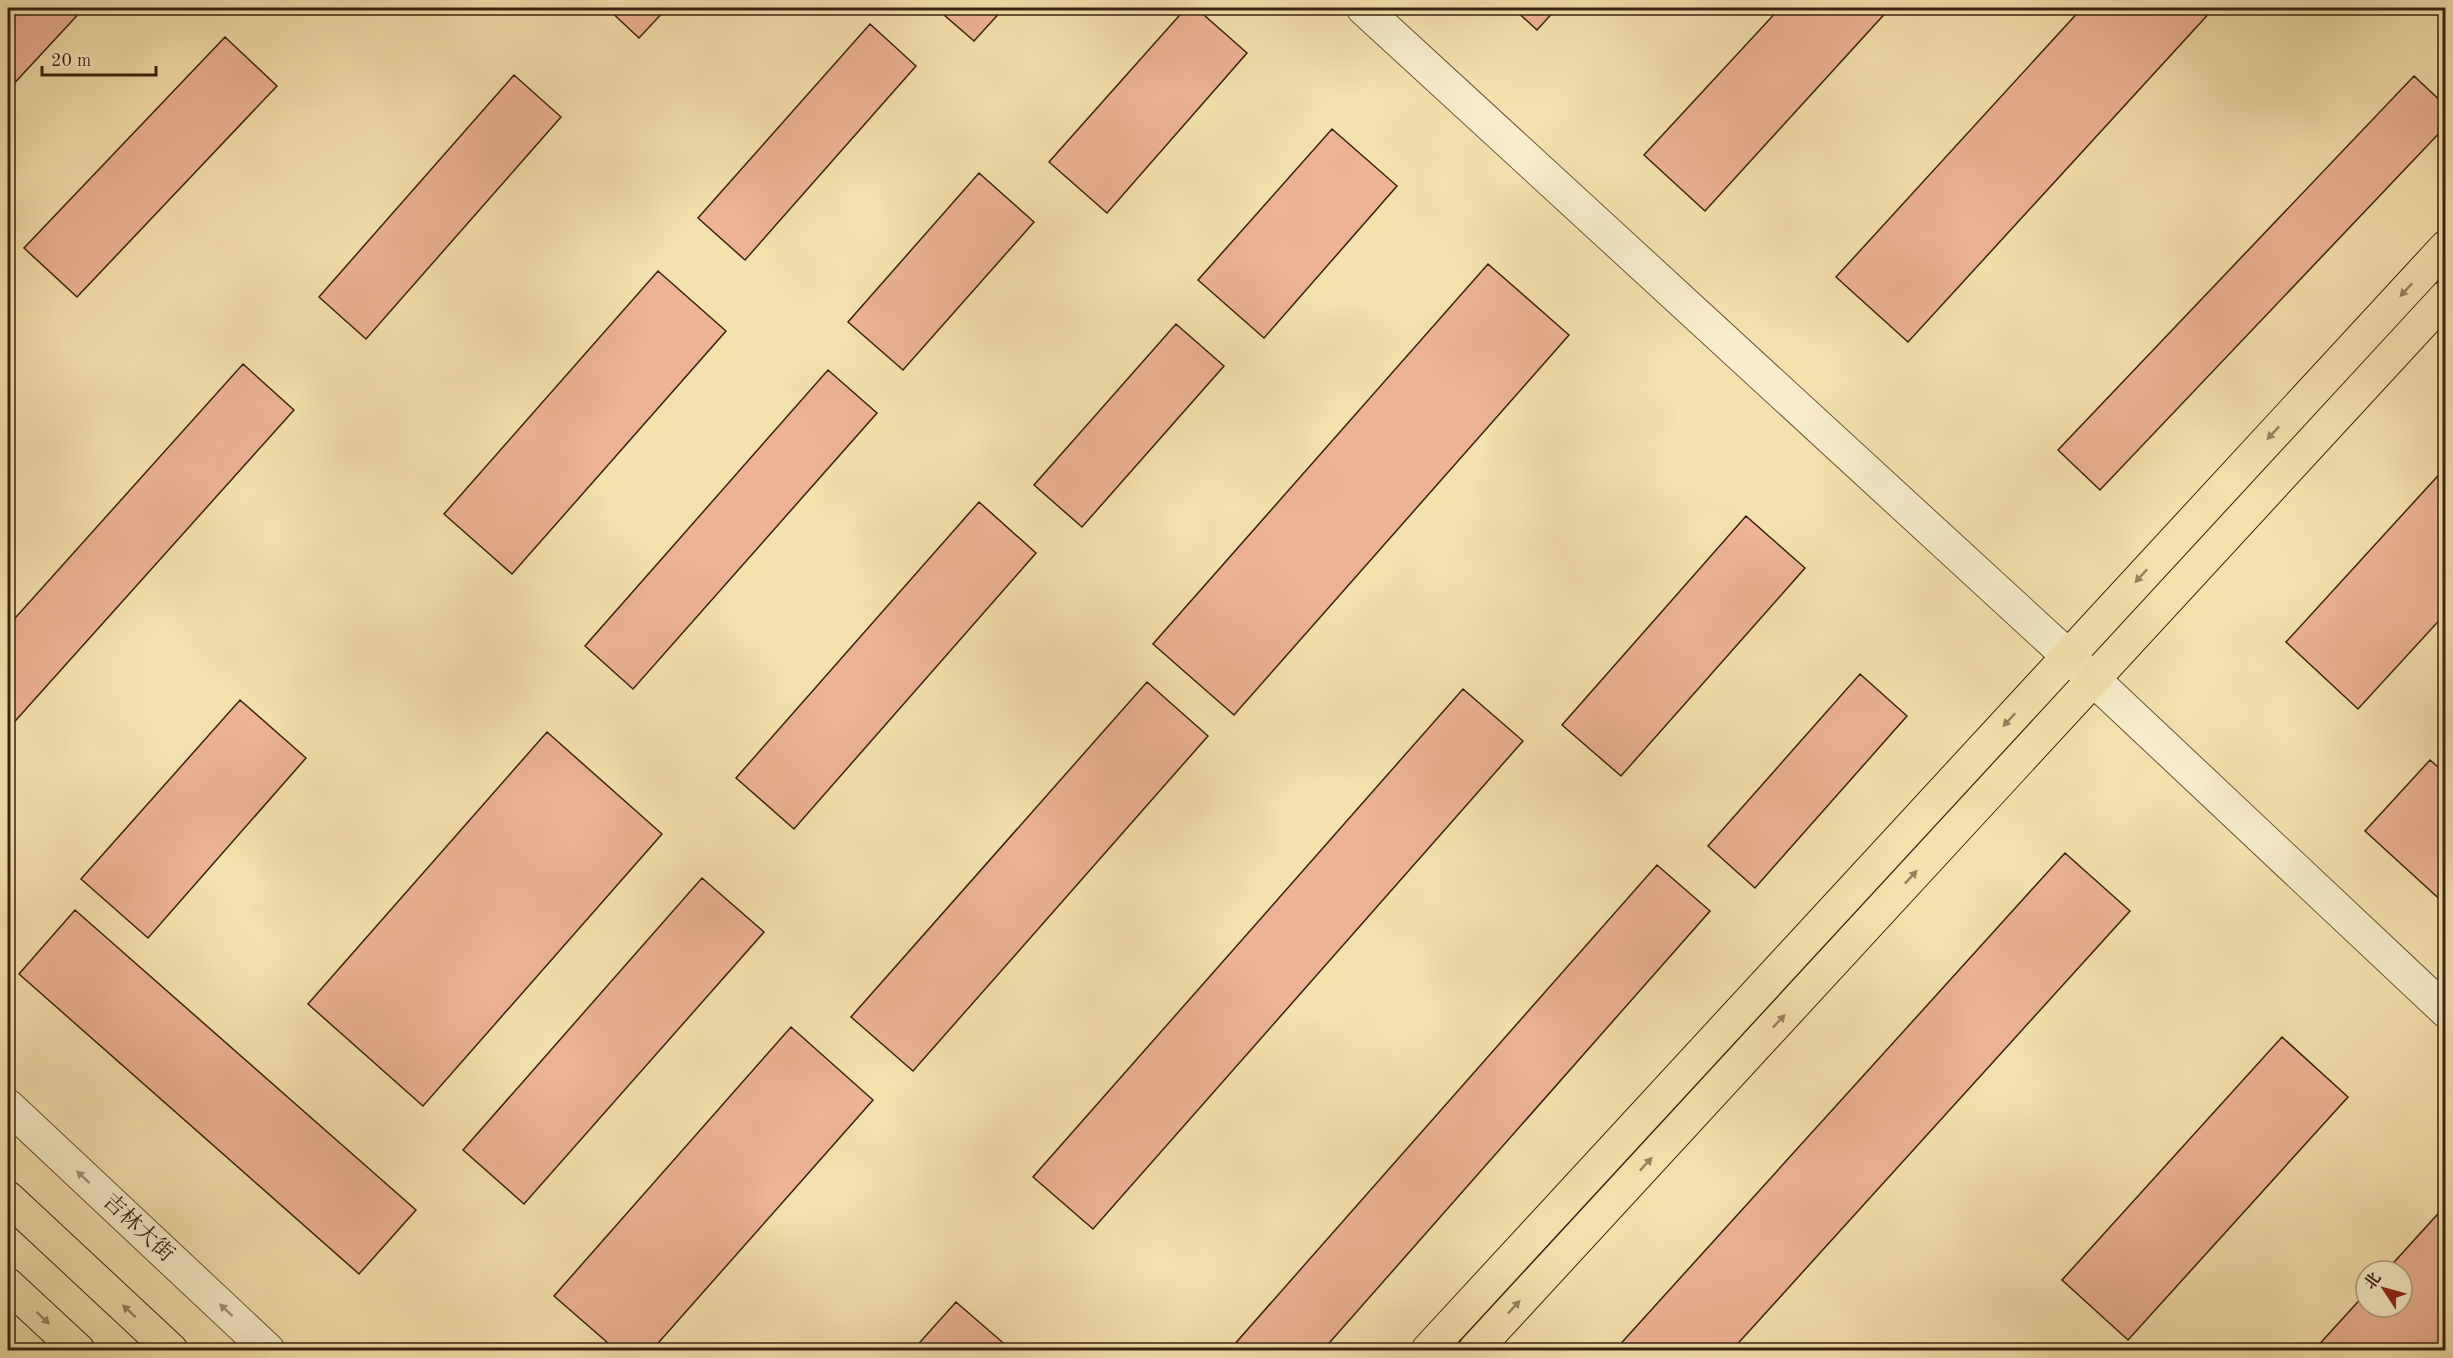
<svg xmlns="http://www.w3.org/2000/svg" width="2453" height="1358" font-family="'Old Standard TT','Noto Serif SC',serif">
  <rect width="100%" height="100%" fill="#f4e1ae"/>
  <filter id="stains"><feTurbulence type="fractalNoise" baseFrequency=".00333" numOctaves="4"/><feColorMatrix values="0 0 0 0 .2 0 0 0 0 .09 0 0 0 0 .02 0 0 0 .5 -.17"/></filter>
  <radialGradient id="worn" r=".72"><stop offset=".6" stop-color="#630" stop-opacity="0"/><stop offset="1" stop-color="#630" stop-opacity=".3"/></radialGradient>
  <path fill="#ecb396" stroke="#392212" stroke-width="1.5" d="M8,8h76l-76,82z
    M607,8h60l-28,30z
    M936,8h68l-30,33z
    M1186,8h10l51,45 -140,160 -58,-51z
    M1513,8h44l-20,22z
    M1780,8h110l-185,203 -61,-56z
    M2082,8h132l-306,334 -72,-65z
    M870,24l46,42 -171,194 -47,-42z
    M225,37l52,49 -200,211 -53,-49z
    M514,75l47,42 -195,222 -47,-42z
    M2414,76l32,30v20l-346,364 -42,-40z
    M1332,129l65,57 -133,152 -66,-58z
    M979,173l55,49 -131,148 -55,-48z
    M1488,264l81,71 -335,380 -81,-71z
    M658,271l68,60 -214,243 -68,-60z
    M1176,324l48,42 -142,161 -48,-42z
    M243,364l51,46 -286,319v-103z
    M828,370l49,43 -244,276 -48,-43z
    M2446,467v146l-88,96 -72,-67z
    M979,502l57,51 -242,276 -58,-51z
    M1746,516l59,52 -184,208 -59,-51z
    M1860,674l47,42 -152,172 -47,-42z
    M1147,682l61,54 -295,335 -62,-54z
    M1463,689l60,52 -430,488 -60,-52z
    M240,700l66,58 -158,180 -67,-59z
    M547,732l115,102 -239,272 -115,-102z
    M2430,760l16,14v131l-81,-74z
    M2065,853l65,58 -398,439h-117z
    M1657,865l53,46 -387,439h-85l-5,-4z
    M702,878l62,54 -240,272 -61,-54z
    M75,910l341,300 -57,64 -340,-300z
    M791,1027l82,73 -221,250h-36l-62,-54z
    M2282,1037l66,60 -220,243 -66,-60z
    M2446,1205v129l-15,16h-117l52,-57v14h36v-36h-16z
    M956,1302l53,46 -2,2h-94z"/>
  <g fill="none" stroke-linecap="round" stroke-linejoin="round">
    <defs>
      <path id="minor" d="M1363,8l730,671 353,332
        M8,1106l260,244"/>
      <path id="major" d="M8,1198l163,152
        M8,1285l70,65
        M1428,1350l1018,-1103
        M1475,1350l971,-1053"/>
    </defs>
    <use href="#minor" stroke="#685239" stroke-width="35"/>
    <use href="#major" stroke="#392212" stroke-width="35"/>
    <use href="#minor" stroke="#f8ecca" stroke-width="33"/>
    <use href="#major" stroke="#f4e1ae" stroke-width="33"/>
  </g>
  <defs><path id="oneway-solid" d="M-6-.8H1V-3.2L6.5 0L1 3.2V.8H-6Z" transform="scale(1.5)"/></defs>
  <g fill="#968260">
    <use href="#oneway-solid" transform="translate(2406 290) rotate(133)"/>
    <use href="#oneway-solid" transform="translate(2273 433) rotate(133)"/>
    <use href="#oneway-solid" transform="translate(2141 576) rotate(133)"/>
    <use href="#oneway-solid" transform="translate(2009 720) rotate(133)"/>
    <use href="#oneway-solid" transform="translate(1911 877) rotate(-47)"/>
    <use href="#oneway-solid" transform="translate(1779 1021) rotate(-47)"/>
    <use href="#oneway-solid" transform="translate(1646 1164) rotate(-47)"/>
    <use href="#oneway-solid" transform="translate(1514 1307) rotate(-47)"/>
    <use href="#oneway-solid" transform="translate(129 1311) rotate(-137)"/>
    <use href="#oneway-solid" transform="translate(43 1318) rotate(43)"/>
  </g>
  <g fill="#a29177">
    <use href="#oneway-solid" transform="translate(83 1177) rotate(-137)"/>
    <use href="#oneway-solid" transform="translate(226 1310) rotate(-137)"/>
  </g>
  <g text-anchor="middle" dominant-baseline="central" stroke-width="4.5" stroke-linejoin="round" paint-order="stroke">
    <g font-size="22" fill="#392212" stroke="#f8ecca">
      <text transform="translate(138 1228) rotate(43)">吉林大街</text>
    </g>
  </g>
  <rect width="2453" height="1358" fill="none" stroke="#f4e1ae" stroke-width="30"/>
  <rect x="9" y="9" width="2435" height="1340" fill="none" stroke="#392212" stroke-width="3"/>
  <rect x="15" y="15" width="2423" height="1328" fill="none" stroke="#392212" stroke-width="1.5"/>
  <g transform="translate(2384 1289) rotate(306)"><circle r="28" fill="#f8ecca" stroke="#ac9b80" stroke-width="1.5"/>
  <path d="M0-4.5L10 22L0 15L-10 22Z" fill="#8f2418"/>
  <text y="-9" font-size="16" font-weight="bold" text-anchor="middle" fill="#392212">北</text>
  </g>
  <path d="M42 66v9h114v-9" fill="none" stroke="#392212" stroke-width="3"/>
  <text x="51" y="66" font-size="18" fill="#392212" stroke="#f8ecca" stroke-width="4.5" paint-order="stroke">20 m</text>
  <rect width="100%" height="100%" filter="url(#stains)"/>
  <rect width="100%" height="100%" fill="url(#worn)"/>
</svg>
